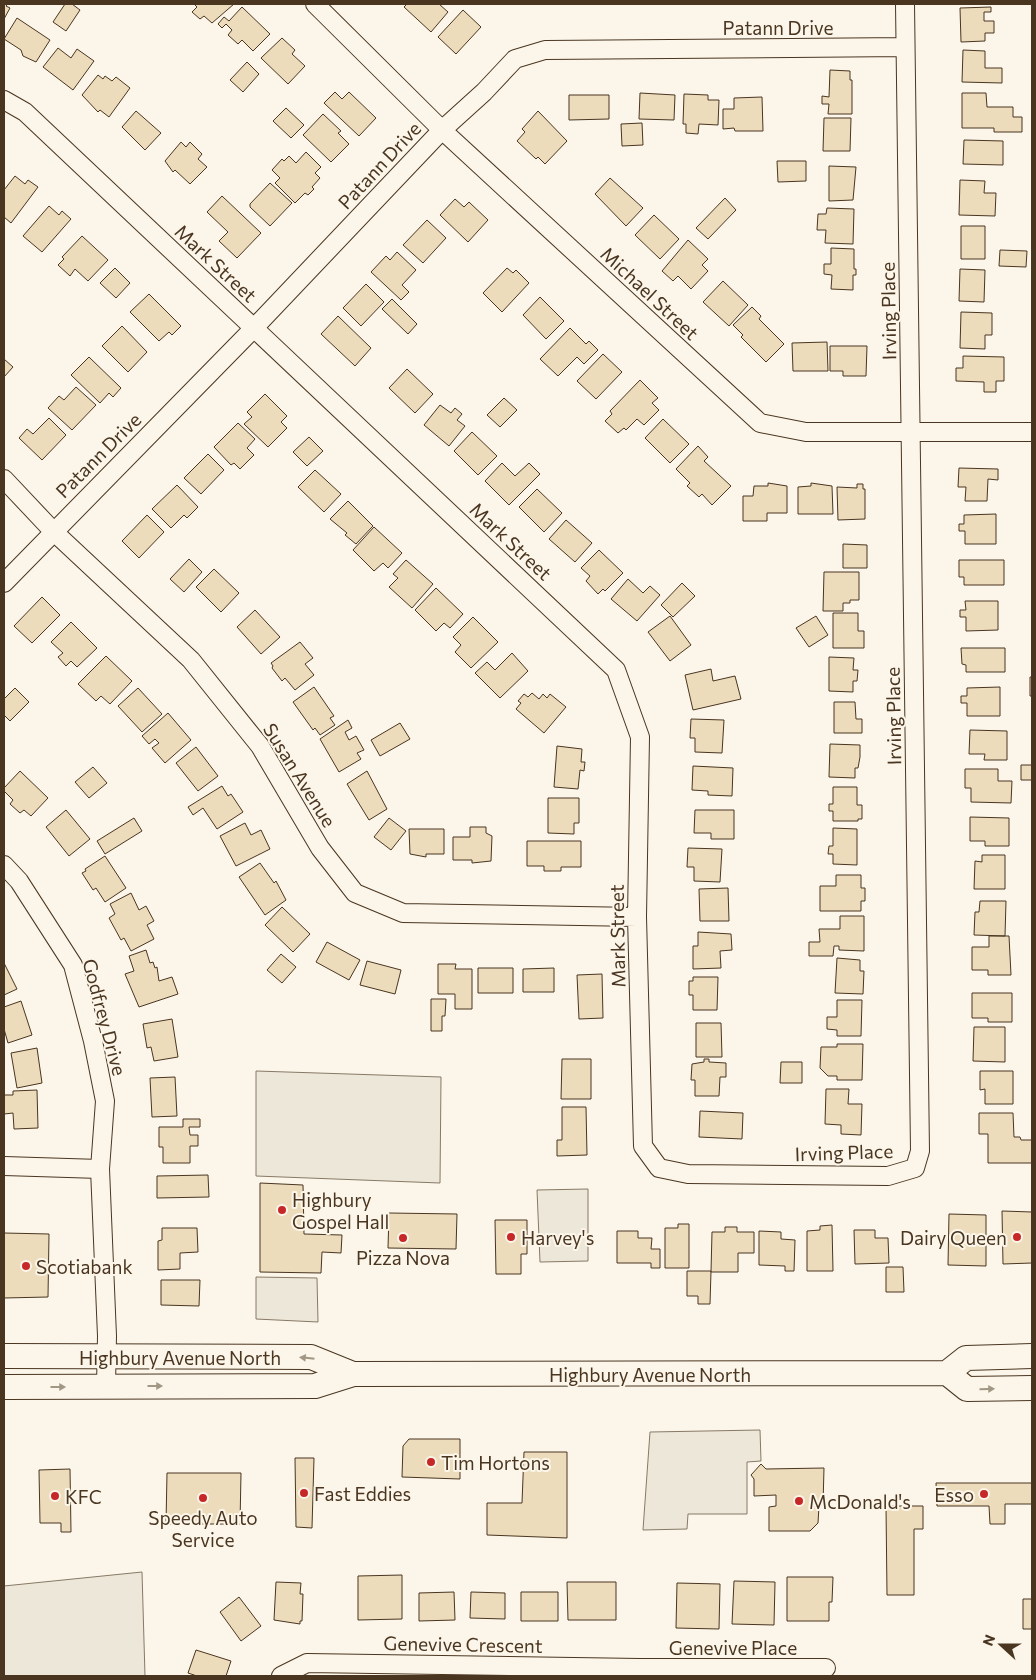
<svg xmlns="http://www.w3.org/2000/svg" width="1036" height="1680" font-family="Commissioner,sans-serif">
  <rect width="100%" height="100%" fill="#fbf6e9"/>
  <path fill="#ede7d9" stroke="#887966" d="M256,1071l185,6 -1,106 -184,-7z
    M588,1189v72l-48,1 -3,-72z
    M256,1277l61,1 1,44 -62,-3z
    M760,1430l1,31 -14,1v52h-59l-1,15 -44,1 7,-98z
    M142,1572l3,104h-141v-90z"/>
  <path fill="#ecdcbc" stroke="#4a3520" d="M4,4h4l-2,2 4,2 -6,11z
    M65,4h7l8,6 -14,21 -13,-9z
    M196,4h38l-22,19 -8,-7 -4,3 -8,-7 5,-5 -2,-2z
    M407,4h32l9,8 -17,20 -27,-25z
    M242,7l28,27 -17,17 -11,-11 -4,4 -10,-9 4,-5 -6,-6 -4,4 -4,-4 6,-7 5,4z
    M991,7v5h-7v9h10v12h-9v8l-24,1 -1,-34z
    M463,10l18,17 -25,27 -18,-17z
    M17,18l33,22 -14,22 -13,-6 -2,-6 -17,-11z
    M282,38l13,12 -3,4 13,12 -17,18 -27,-26z
    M58,48l13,10 6,-9 17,12 -21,29 -30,-23z
    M963,50l22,1v17h17v15l-40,-1z
    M247,62l12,12 -16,18 -13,-12z
    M830,70l20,1v9h2v34h-24l1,-10h-7v-8l7,1z
    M98,75l5,4 2,-3 7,5 4,-4 14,11 -21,29 -9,-7 -2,2 -16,-17z
    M335,92l7,7 7,-7 27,26 -17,18 -35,-33z
    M640,93l35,2 -1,25 -35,-1z
    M962,93h24l1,14h26v10h9v15h-28v-4h-32z
    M684,94l24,1v5h11l-1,25 -19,-1 -1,10 -12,-1v-9h-3z
    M569,95h40v24l-40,1z
    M762,97l1,34h-28l-1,-3 -11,1v-20h11v-11z
    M286,108l18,17 -13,13 -18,-17z
    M136,111l25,22 -16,17 -23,-23z
    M538,111l29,30 -22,23 -7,-7 -2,2 -19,-18 8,-9 -3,-3z
    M323,114l18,17 -3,2 11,11 -18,18 -28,-27z
    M824,118h27l-1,33h-27z
    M642,123l1,22 -21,1 -1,-22z
    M964,140l39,1v24l-40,-1z
    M181,142l5,5 4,-5 12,12 -4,5 9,8 -17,17 -15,-14 -2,2 -8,-11z
    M306,152l15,15 -6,6 5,5 -8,9 2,2 -6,6 -3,-2 -10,10 -20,-20 5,-5 -8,-8 10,-11 2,2 5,-5 7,7z
    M777,161h29v20l-28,1z
    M829,166l27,1 -3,33 -24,1z
    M15,176l10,8 3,-4 10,7 -27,36 -7,-6v-27z
    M610,178l33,30 -17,18 -31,-32z
    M960,180l25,1 -1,12h12l-1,23 -36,-1z
    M270,183l22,20 -22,23 -20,-19v-3z
    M222,196l39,37 -24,25 -18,-17 9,-9 -21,-20z
    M725,198l11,12 -28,29 -12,-11z
    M455,199l9,8 5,-5 19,18 -20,22 -28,-27z
    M49,206l10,9 3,-4 9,8 -29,33 -19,-16z
    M827,208l27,1 -1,35 -28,-1 1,-13h-9l1,-16h8z
    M654,215l25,24 -19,20 -25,-24z
    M427,220l19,18 -23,25 -20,-18z
    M961,226h24v33h-24z
    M82,236l26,24 -20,21 -13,-12 -5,7 -12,-11 6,-6 -2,-2z
    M688,240l20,19 -6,6 6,6 -17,18 -13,-13 -5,5 -11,-10z
    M831,248l23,1v20h2v6h-3v15l-22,-1 1,-14 -8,-1v-10h7z
    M1000,250l27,1 -1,16 -27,-1z
    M397,252l19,18 -14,15 7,7 -8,8 -30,-28 15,-16 4,4z
    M115,268l15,15 -14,15 -16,-15z
    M507,268l6,5 3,-3 13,13 -27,29 -19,-19z
    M960,269l25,1 -1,32 -25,-1z
    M723,281l25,24 -19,21 -26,-24z
    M366,284l18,18 -23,24 -18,-18z
    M149,294l32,32 -9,9 -3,-3 -10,9 -29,-29z
    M540,297l24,24 -18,18 -23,-24z
    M392,299l25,25 -9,10 -26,-25z
    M752,307l9,9 -2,3 25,25 -18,18 -25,-25 2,-2 -10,-10z
    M961,312l31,1v22h-7v14l-25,-1z
    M338,316l33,32 -16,18 -34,-32z
    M122,326l25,26 -19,20 -26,-26z
    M570,328l16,16 3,-3 9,9 -14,14 -7,-7 -19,19 -18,-17z
    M827,342l1,29h-35l-1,-28z
    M830,346h37l-1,30h-23v-5h-13z
    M603,354l19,18 -26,27 -19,-18z
    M963,356l41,1v24h-8v11h-12v-10l-28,-1v-13h7z
    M89,357l32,31 -8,9 -4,-4 -9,10 -29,-28z
    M4,359l9,8 -9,10z
    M407,369l26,25 -18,19 -26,-25z
    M640,380l18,18 -6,5 7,7 -15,15 -7,-6 -11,11 -2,-2 -6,5 -13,-12 7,-7 -2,-3z
    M76,387l20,18 -24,25 -24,-22 11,-12 5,4z
    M265,394l22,22 -6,6 6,6 -19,19 -24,-23 8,-7 -5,-5z
    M504,398l13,12 -17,17 -13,-12z
    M440,405l11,8 4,-5 7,6 -5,6 8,6 -16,20 -25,-21z
    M49,418l17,17 -24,25 -23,-22 8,-9 6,5z
    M663,419l26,25 -19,19 -25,-25z
    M238,423l17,16 -8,9 7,7 -14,14 -6,-6 -3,2 -17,-18z
    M472,432l25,24 -19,19 -24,-24z
    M309,437l14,14 -16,15 -14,-14z
    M698,446l10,11 -4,4 27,25 -19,19 -10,-11 -3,3 -12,-11 3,-3 -14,-14z
    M208,454l16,16 -23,24 -17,-16z
    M502,463l13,13 14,-13 11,11 -31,31 -24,-24z
    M959,468l39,1v11l-10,-1 -1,22h-22l1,-14h-8z
    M315,470l26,24 -17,18 -26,-25z
    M768,483l19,3v27h-20v8h-24v-25h10l1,-10h14z
    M811,483l21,3 1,28h-35v-27l13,-1z
    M857,484h6v5h2v30l-27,1 -1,-33 20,1z
    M177,485l21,22 -11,11 -3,-3 -13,13 -19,-19z
    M537,489l25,24 -18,19 -25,-25z
    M348,501l25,25 -17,18 -11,-9 2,-2 -17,-14z
    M996,514v30h-31v-13h-6v-7h5v-9z
    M147,515l17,17 -25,26 -17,-17z
    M566,520l26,23 -17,19 -26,-23z
    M374,527l28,26 -14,15 -5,-5 -9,8 -21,-21z
    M843,544l24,1v23h-24z
    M599,550l24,23 -18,18 -2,-2 -5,5 -12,-13 4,-5 -9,-8z
    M189,559l13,13 -18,20 -14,-13z
    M406,560l27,24 -21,24 -23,-21 9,-9 -5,-4z
    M959,560h45v25h-40v-8h-5z
    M214,569l25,24 -18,19 -25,-25z
    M824,572h35v28h-9v3h-7v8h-20z
    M628,579l15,14 7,-7 10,9 -23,26 -26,-22z
    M682,583l13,13 -22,21 -12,-12z
    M436,588l27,26 -13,14 -6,-5 -8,8 -21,-21z
    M42,597l18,18 -28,28 -18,-17z
    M965,601h33v29l-32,1v-14h-6v-7h6z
    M255,610l25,27 -19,17 -24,-27z
    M833,613h25v18h6v17h-31z
    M670,616l21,29 -21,16 -22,-29z
    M816,616l12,19 -19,12 -13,-19z
    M473,617l25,25 -27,26 -16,-16 6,-7 -8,-8z
    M71,622l26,26 -20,19 -6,-6 -5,5 -8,-9 5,-4 -12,-11z
    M300,642l13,16 -8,6 9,11 -19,15 -10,-12 -3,3 -10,-13 1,-2 -2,-3z
    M961,648h44v24h-39v-7l-4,-1z
    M512,653l16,18 -28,27 -25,-25 12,-11 8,8z
    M106,656l26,25 -22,23 -9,-8 -5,5 -18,-17z
    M829,657l25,1 -1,12h5l-1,11h-4v11l-24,-1z
    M711,669l2,12 22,-5 6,23 -48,11 -8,-35z
    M1030,677h2v19h-2z
    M314,687l20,29 -4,2 5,7 -15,10 -5,-7 -2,2 -20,-28z
    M1000,687v29h-33v-13h-6v-7h6v-8z
    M15,688l14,14 -19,19 -6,-6v-16z
    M138,688l24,26 -20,18 -24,-26z
    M532,693l7,6 4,-5 4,4 3,-4 16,13 -22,26 -28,-24 5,-6 -3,-2 6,-7 4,3z
    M834,702h21l1,17h6v14h-28z
    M168,713l23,27 -26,23 -13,-15 7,-5 -4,-4 -6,5 -7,-8z
    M691,719l33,1 -2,33 -27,-1v-14h-5z
    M348,720l4,8 -7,4 4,8 7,-4 8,14 -7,3 4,6 -22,13 -19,-33z
    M400,723l10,16 -30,17 -9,-16z
    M970,730l37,1v29h-23l1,-6h-16z
    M830,744l30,1v12l-2,11h-3v10l-26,-1z
    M557,746l25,3 -1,13h4l-1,9 -4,-1 -2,19 -24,-2z
    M196,747l22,29 -20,15 -22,-28z
    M1021,765h11v15h-11z
    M693,766l40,2 -1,28 -24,-1v-4l-16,-1z
    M93,767l14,16 -18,15 -14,-16z
    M965,769h33v12h14l-1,22 -40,-1v-14h-6z
    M20,771l28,27 -17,18 -7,-6 -4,3 -10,-9 3,-4 -9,-9v-3z
    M367,771l20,38 -18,11 -22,-36z
    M222,786l6,10 3,-2 12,18 -26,17 -14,-21 -10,7 -5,-8z
    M833,787h24v18h5v14h-4v2h-25v-10h-4v-7h4z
    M548,798h31v25h-5v11l-26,-1z
    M66,810l24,29 -21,17 -23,-29z
    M695,810h39v29h-23v-6h-17z
    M970,817l39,1v28h-24v-5h-15z
    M134,818l8,13 -37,23 -8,-13z
    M389,818l17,13 -15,19 -17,-13z
    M245,823l6,12 10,-5 9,19 -34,17 -16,-30z
    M470,827h16v6l6,3 -1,25 -19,2v-3h-19v-23h17z
    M833,828l24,1v36l-24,-1v-10h-5l1,-8h4z
    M409,829h35v25h-18v3l-16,-3z
    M527,841h54v26h-20v4h-17v-5h-17z
    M688,848l34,1 -2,33 -26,-1v-14h-7z
    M982,855h23v34h-31l1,-28 7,1z
    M105,856l21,32 -21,14 -9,-14 -3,2 -11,-17 4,-2 -1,-2z
    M260,863l14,20 2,-2 10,19 -21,15 -26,-38z
    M836,875h25v13h4v13h-4v10h-41v-25h16z
    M728,888l1,33h-29l-1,-32z
    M131,893l8,17 7,-4 8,15 -7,4 7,14 -23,12 -7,-13 -3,2 -12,-22 6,-4 -5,-10z
    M980,901h26l-1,35 -31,-1 1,-23h4z
    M282,907l28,27 -17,18 -28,-27z
    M840,916h24v35l-25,-1v-4h-5l-1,10h-24v-14h11l-1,-13h21z
    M698,932l33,2 1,16 -12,1 1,17 -28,1v-23h5z
    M989,936h20l2,39h-23v-5h-16v-23h17z
    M327,942l33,18 -11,20 -33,-18z
    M146,950l4,13 3,-1 2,6 2,-1 2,14 13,-4 6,17 -39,13 -14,-33 9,-3 -5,-15z
    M281,954l15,13 -14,16 -15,-13z
    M837,958l23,2v11h4l-1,23 -28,-1z
    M367,961l34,9 -6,24 -35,-9z
    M4,963l13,26 -13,6z
    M438,964h18l-1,5h17v40h-17v-15h-17z
    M478,968h35v25h-35z
    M554,968v24h-31v-23z
    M602,974l1,44 -24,1 -2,-44z
    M693,977h25l-1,33h-24v-15h-4v-14h4z
    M972,993h40v29h-24v-4h-16z
    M431,999h15l-1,17h-3v15h-11z
    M837,1000h25l-1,36h-24v-6l-10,-1v-12h10z
    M21,1001l11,34 -24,8 -4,-14v-22z
    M172,1019l6,38 -24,4 -3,-14 -4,1 -4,-24z
    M696,1023h25l1,34h-26z
    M974,1027h31v35l-32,-1z
    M837,1044h26l-1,36h-25v-4h-9l-8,-8 1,-21h16z
    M37,1048l5,35 -25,5 -6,-35z
    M562,1059h29v40h-30z
    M704,1059h5v3l17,1v14h-6l-1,19h-24v-16h-4l1,-16 12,-2z
    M781,1062h21v21h-22z
    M980,1071h33v33h-28v-15l-5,1z
    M175,1077l2,39 -25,1 -2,-39z
    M826,1089h23l-1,15h14l-1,31 -20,-1v-9l-16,-1z
    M37,1090l1,38 -24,1 -1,-16 -9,1v-19h9v-4z
    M562,1107h24l1,48 -30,1v-16h5z
    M700,1111l43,2 -1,26 -43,-2z
    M979,1113h34l1,24h6l1,3h11v23h-44v-29h-9z
    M183,1119h17v8h-11l1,8h8v11h-8v17h-27v-16h-4v-20h24z
    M208,1175l1,22 -52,1v-22z
    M260,1183l43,2 1,49 38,1 -1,18 -19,-1 -1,21 -61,-1z
    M1002,1211l30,1v51l-29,1z
    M389,1213l68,1 -1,35 -68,-1z
    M949,1214l37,1v51l-38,-1z
    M495,1220h32v34h-6v20h-25z
    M678,1224h11v44h-24v-40h13z
    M832,1225l1,46h-26v-40l13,-1v-4z
    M725,1227h12v5h17v21h-16v19h-27l1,-40h13z
    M162,1228h35l1,24 -18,1v16l-22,1v-29l4,-1z
    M854,1230h21v8h13l1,25 -34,1z
    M617,1231h21v7h14l-1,11h9v19h-9v-5h-34z
    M759,1231l22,1v7l14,1 -1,31h-9v-5l-26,-1z
    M4,1233l45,1 -1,63 -44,1z
    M886,1267h17l1,25h-18z
    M687,1271h24l-1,33h-12v-8h-11z
    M161,1280h39l-1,26 -38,-1z
    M409,1439h51v40l-58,-2 1,-31z
    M524,1452h43v86l-80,-3v-32h35z
    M295,1458h19l-2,70 -16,-1z
    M761,1464l5,5 58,-1 -1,37 -4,1 -1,17 -8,8h-41v-24l7,-1v-11l-22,1v-17l-3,-4z
    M70,1469l1,63h-10v-9h-21l-1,-53z
    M167,1473h74l-1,51h-74z
    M936,1483h96v21h-27v20h-15l-1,-18h-52z
    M886,1506h37v23h-9v66h-27z
    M402,1575v44l-44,1v-44z
    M787,1577h46l-1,25h-3v19h-42z
    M734,1581l41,1 -1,43 -42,-1z
    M276,1582l25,1 -1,11h3l-1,27h-2v3l-26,-4z
    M567,1582h49v38h-48z
    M677,1583l43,1 -1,45 -43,-1z
    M454,1592l1,28 -36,1v-28z
    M471,1592l34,1v26l-35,-1z
    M521,1592h37v29h-37z
    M239,1597l22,29 -20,15 -21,-29z
    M1023,1599h9v30h-9z
    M196,1650l35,11 -5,15h-29l-9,-3z"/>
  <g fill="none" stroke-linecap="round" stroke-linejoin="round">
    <defs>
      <path id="minor" d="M315,4l127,126 318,293 46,9h226
        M4,100l21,12 591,558 24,67 -3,180 6,229 16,22 29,6 200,2 27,-8 5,-17 -15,-1147
        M4,479l49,52 138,129 69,86 60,102 35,45 48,20 234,4
        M4,583l250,-255 188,-198 42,-38 31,-33 30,-9 360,-3
        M4,865l15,16 54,84 20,76 12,60 -5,68 7,167 -1,50
        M4,1166l96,3
        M640,1668h186
        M281,1676l26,-13 333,5v8"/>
      <path id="secondary" d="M4,1356l307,1 42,17
        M947,1373l20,16 65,-1
        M4,1387l311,-1 38,-12 594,-1 19,-15 66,-2"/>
    </defs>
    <use href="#minor" stroke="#4a3520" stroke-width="20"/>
    <use href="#secondary" stroke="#4a3520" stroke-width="26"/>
    <use href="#minor" stroke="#fbf6e9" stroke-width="18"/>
    <use href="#secondary" stroke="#fbf6e9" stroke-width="24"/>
  </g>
  <defs><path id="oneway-solid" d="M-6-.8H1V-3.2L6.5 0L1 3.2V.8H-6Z" transform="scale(1.25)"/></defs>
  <g fill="#a29684">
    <use href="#oneway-solid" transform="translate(307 1358) rotate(-174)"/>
    <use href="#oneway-solid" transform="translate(155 1386)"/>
    <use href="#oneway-solid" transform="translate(58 1387)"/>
    <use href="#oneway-solid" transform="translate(987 1389) rotate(-1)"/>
  </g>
  <g fill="#c62828" stroke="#fbf6e9" stroke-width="2">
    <circle cx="282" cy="1210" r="5"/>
    <circle cx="511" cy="1237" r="5"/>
    <circle cx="1017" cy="1237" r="5"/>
    <circle cx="403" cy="1238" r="5"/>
    <circle cx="26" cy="1266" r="5"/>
    <circle cx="431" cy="1462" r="5"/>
    <circle cx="304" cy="1493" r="5"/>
    <circle cx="984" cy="1494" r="5"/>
    <circle cx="55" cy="1496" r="5"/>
    <circle cx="203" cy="1498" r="5"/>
    <circle cx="799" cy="1501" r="5"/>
  </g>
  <g text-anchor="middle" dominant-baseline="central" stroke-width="4" stroke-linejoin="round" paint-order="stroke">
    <g font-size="19" fill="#4a3520" stroke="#fbf6e9">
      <text x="778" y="27">Patann Drive</text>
      <text transform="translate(379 165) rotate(-47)">Patann Drive</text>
      <text transform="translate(216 263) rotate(43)">Mark Street</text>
      <text transform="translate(650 293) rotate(43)">Michael Street</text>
      <text transform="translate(888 311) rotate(-91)">Irving Place</text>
      <text transform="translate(98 455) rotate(-45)">Patann Drive</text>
      <text transform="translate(511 541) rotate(43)">Mark Street</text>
      <text transform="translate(893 716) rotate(-91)">Irving Place</text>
      <text transform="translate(300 775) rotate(58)">Susan Avenue</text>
      <text transform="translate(617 936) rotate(-91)">Mark Street</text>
      <text transform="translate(105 1017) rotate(75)">Godfrey Drive</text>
      <text transform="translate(844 1152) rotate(-2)">Irving Place</text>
      <text x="180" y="1357">Highbury Avenue North</text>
      <text x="650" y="1374">Highbury Avenue North</text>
      <text transform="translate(463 1644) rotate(1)">Genevive Crescent</text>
      <text x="733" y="1647">Genevive Place</text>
    </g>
    <g font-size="19" fill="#4a3520" stroke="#fbf6e9" text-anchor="start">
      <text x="292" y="1199">Highbury<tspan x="292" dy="22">Gospel Hall</tspan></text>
      <text x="521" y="1237">Harvey's</text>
      <text x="1007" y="1237" text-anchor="end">Dairy Queen</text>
      <text x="403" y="1257" text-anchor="middle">Pizza Nova</text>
      <text x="36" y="1266">Scotiabank</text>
      <text x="441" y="1462">Tim Hortons</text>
      <text x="314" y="1493">Fast Eddies</text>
      <text x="974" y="1494" text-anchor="end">Esso</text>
      <text x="65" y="1496">KFC</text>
      <text x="809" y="1501">McDonald's</text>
      <text x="203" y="1517" text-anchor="middle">Speedy Auto<tspan x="203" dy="22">Service</tspan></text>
    </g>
  </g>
  <rect width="1036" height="1680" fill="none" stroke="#4a3520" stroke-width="10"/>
  <g transform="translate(1001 1645) rotate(291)" stroke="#fbf6e9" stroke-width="4" paint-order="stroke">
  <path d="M0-4L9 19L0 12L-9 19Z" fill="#4a3520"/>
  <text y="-8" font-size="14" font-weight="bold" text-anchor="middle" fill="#4a3520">N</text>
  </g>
</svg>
